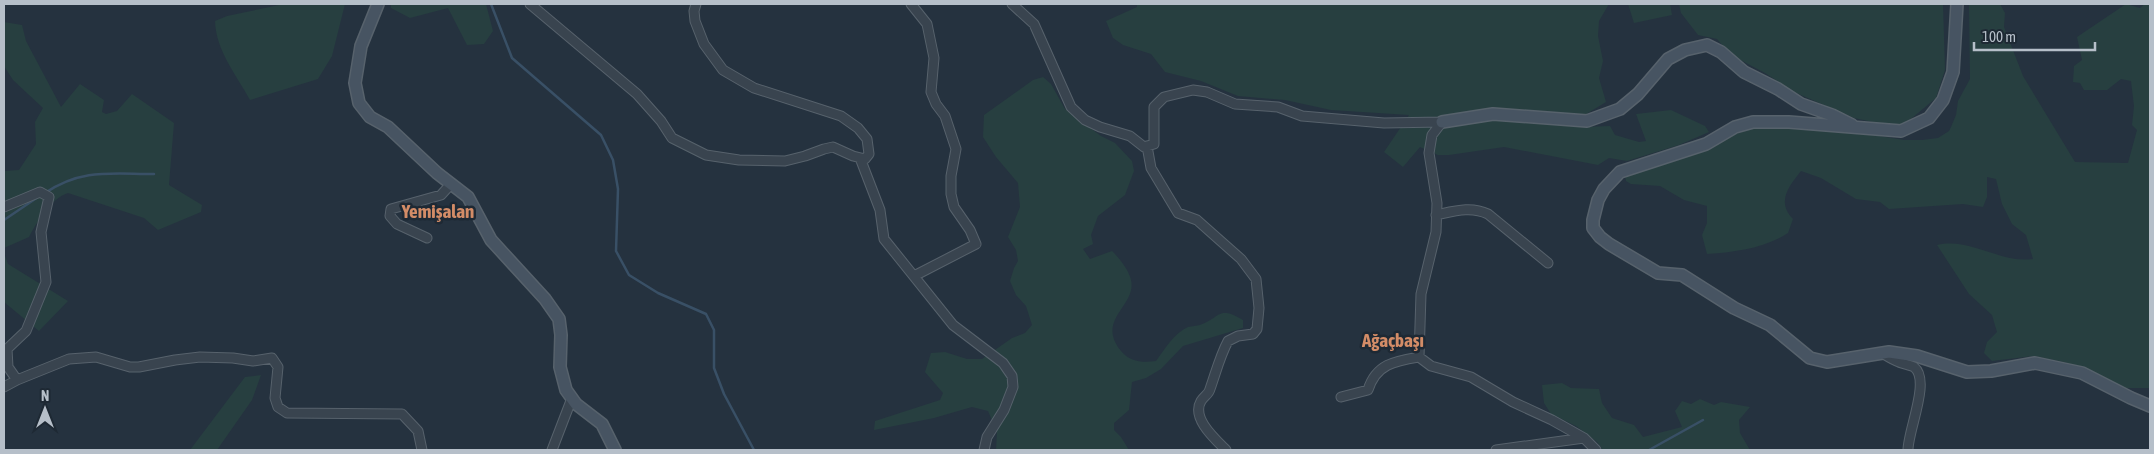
<svg xmlns="http://www.w3.org/2000/svg" width="2154" height="454" font-family="'Asap Condensed',sans-serif">
	<style>
		.green { fill: #273f40 }
		.lines { fill: none; stroke-linecap: round; stroke-linejoin: round }
		.stream { stroke: #395066; stroke-width: 2.5 }
		.street-casing { stroke: #57626c; stroke-width: 11 }
		.secondary-casing { stroke: #57626c; stroke-width: 14 }
		.street { stroke: #39444f; stroke-width: 9 }
		.secondary { stroke: #475462; stroke-width: 11 }
		.labels { text-anchor: middle; stroke-width: 5; stroke-linejoin: round; paint-order: stroke }
		.quarter-label { font-size: 19px; font-weight: bold; fill: #d38c67; stroke: #1e2934 }
	</style>
	<rect width="100%" height="100%" fill="#25323f"/>
	<path class="green" d="M284,4H345L332,56L318,79L250,100C236,74 216,51 215,21L227,16Z
		M391,4H486L493,31L484,44L467,45L448,8L410,18L391,8Z
		M1137,4H1609L1599,21L1598,36L1603,61L1599,78L1606,102L1583,116V127L1610,126L1615,135L1639,142L1646,141L1636,114L1671,110L1705,126L1709,132L1679,145L1627,161L1609,158L1598,165L1504,147L1449,155H1438L1420,147L1403,167L1384,152L1409,115L1331,110L1285,100L1238,96L1201,81L1165,72L1151,54L1123,45L1113,38L1106,21L1137,7Z
		M1628,4H1670L1672,15L1634,23Z
		M1679,4H1943L1945,70L1936,98L1900,128L1854,118L1794,92L1765,73L1731,55L1717,39L1698,35L1681,13Z
		M1969,4H2000L2005,13L2004,27L2023,76L2075,162L2128,163L2137,130L2132,125L2134,106L2131,81L2121,79L2107,90H2084L2080,83L2073,82L2074,66L2082,60L2077,37L2126,4L2140,8L2145,4H2150V388H2125L2068,363L2034,356L1992,361L1984,353L1987,342L1997,332L1992,315L1969,294L1937,245C1970,237 2001,264 2033,259L2026,235L2012,224L2002,204L1996,179L1987,177V197L1983,207L1963,204L1889,209L1880,202L1856,199L1821,178L1801,171C1789,186 1776,202 1793,219L1788,233C1765,248 1735,252 1707,254L1702,235L1707,223V206L1684,200L1660,186L1631,184L1626,181L1625,175L1701,152L1736,134L1760,126L1867,134L1904,140H1922L1938,138L1949,131L1951,127L1956,115L1958,101L1970,79Z
		M4,22L22,25L26,41L61,107L80,84L104,100L102,112L106,114L117,111L132,94L174,123L169,185L202,205L201,212L158,230L144,218L68,193C51,198 37,222 29,237L4,248V171L19,170L36,144L35,122L43,108L13,80L4,66Z
		M1043,77L1051,84L1065,109L1101,136L1115,143L1132,161L1134,171L1125,195L1098,216L1091,235L1093,244L1083,249L1090,259L1112,251C1119,258 1129,270 1131,280C1137,306 1095,319 1121,351C1130,362 1143,363 1156,361C1165,349 1174,333 1188,327C1192,326 1197,326 1200,325C1221,318 1217,305 1243,320V328L1183,346L1161,369L1146,378L1132,382L1129,410L1114,423V430L1121,437L1129,450H996L997,432L988,411L972,407L934,418L874,430L875,421L940,400L943,393L925,372L931,353L945,352L967,359H982L1012,338L1025,333L1032,325L1026,306L1016,295L1010,281L1014,268L1018,261L1016,250L1008,237L1020,207L1018,183L996,157L983,137L984,115L1033,80Z
		M4,253L8,264L68,301L39,331L4,302Z
		M261,375L252,400L217,450H190L245,377Z
		M1562,383L1571,388L1599,389L1602,403L1612,418L1634,425L1643,437L1682,427L1675,411L1682,401L1691,404L1700,399L1714,405L1721,402L1750,407L1739,420L1740,433L1750,450H1603L1597,442L1576,426L1551,414L1544,403L1542,385Z"/>
	<g class="lines">
		<path class="stream" d="M491,4L512,58L601,135L613,160L618,189L616,251L629,275L658,293L706,314L714,330V368L724,394L754,450
			M45,193C82,168 112,174 154,174
			M4,220L38,197
			M1649,450L1703,420"/>
		<defs>
			<path id="street" d="M530,4L637,94L661,121L672,138L706,155L739,160L785,161L805,156L824,149L833,147L853,156L865,159L869,154L867,139L858,128L841,116L754,88L723,70L704,44L695,21L694,11L696,4
				M911,4L927,24L934,58L931,92L936,104L945,116L956,149L951,176V194L954,207L970,230L976,244L914,276
				M1012,4L1034,24L1071,107L1085,120L1100,127L1130,136L1144,147L1154,144V107L1164,97L1193,90L1207,92L1235,104L1278,107L1302,116L1384,123L1442,122
				M1147,146L1151,168L1178,213L1197,220L1241,259L1256,279L1259,308L1257,329L1253,334L1238,336L1228,341C1220,356 1216,372 1210,389C1209,394 1204,396 1201,401C1191,418 1215,439 1226,450
				M860,158L880,210L884,239L953,325L1003,363L1012,376L1013,387L1004,410L987,437L984,450
				M4,207L40,192L49,197L41,232L46,282L26,331L7,349L8,367L17,380L69,359L96,357L130,367H139L175,360L200,357L233,358L253,361L272,358L278,367L275,398L278,407L287,413L402,414L418,431L422,450
				M1436,215C1455,211 1471,206 1488,214L1548,263
				M427,238L397,224L390,216L391,209L441,195L451,184
				M1882,353C1887,356 1893,360 1899,362C1903,364 1910,365 1914,367C1931,380 1908,430 1908,450
				M1419,357L1421,294L1436,232L1437,203L1429,153L1432,135L1442,122
				M4,387L17,380
				M1341,397L1368,390C1376,364 1395,361 1419,357L1431,366L1471,377L1513,402L1552,420L1584,438L1596,450
				M552,450L572,398
				M1496,450L1584,438"/>
			<path id="secondary" d="M378,4L361,46L355,83L359,103L370,117L388,127L437,173L468,197L491,240L545,299L559,319L561,335L560,367L566,390L576,404L602,424L615,450
				M1957,4L1953,72L1943,100L1929,118L1901,131L1789,122H1753L1735,127L1706,144L1620,172L1604,189L1598,200L1593,220V228L1600,237L1609,244L1658,273L1682,275L1734,308L1770,325L1810,358L1827,362L1889,352L1917,356L1967,372L1991,371L2035,363L2082,373L2131,398L2150,406
				M1442,122L1493,114L1587,121L1620,109L1638,94L1668,59L1685,50L1707,45L1721,52L1744,72L1778,89L1801,104L1832,115L1852,125"/>
		</defs>
		<use href="#street" class="street-casing"/>
		<use href="#secondary" class="secondary-casing"/>
		<use href="#street" class="street"/>
		<use href="#secondary" class="secondary"/>
	</g>
	<g class="labels">
		<g class="quarter-label">
			<text x="438" y="218">Yemişalan</text>
			<text x="1393" y="347">Ağaçbaşı</text>
		</g>
	</g>
	<rect width="2154" height="454" fill="none" stroke="#b6bfc9" stroke-width="10"/>
	<g transform="translate(45 409)" stroke="#1e2934" stroke-width="4" paint-order="stroke">
	<path d="M0-4L9 19L0 12L-9 19Z" fill="#b6bfc9"/>
	<text y="-8" font-size="14" font-weight="bold" text-anchor="middle" fill="#b6bfc9">N</text>
	</g>
	<path d="M1974 42v8h121v-8" fill="none" stroke="#b6bfc9" stroke-width="2.5"/>
	<text x="1982" y="42" font-size="15" fill="#b6bfc9" stroke="#1e2934" stroke-width="4" paint-order="stroke">100 m</text>
</svg>
